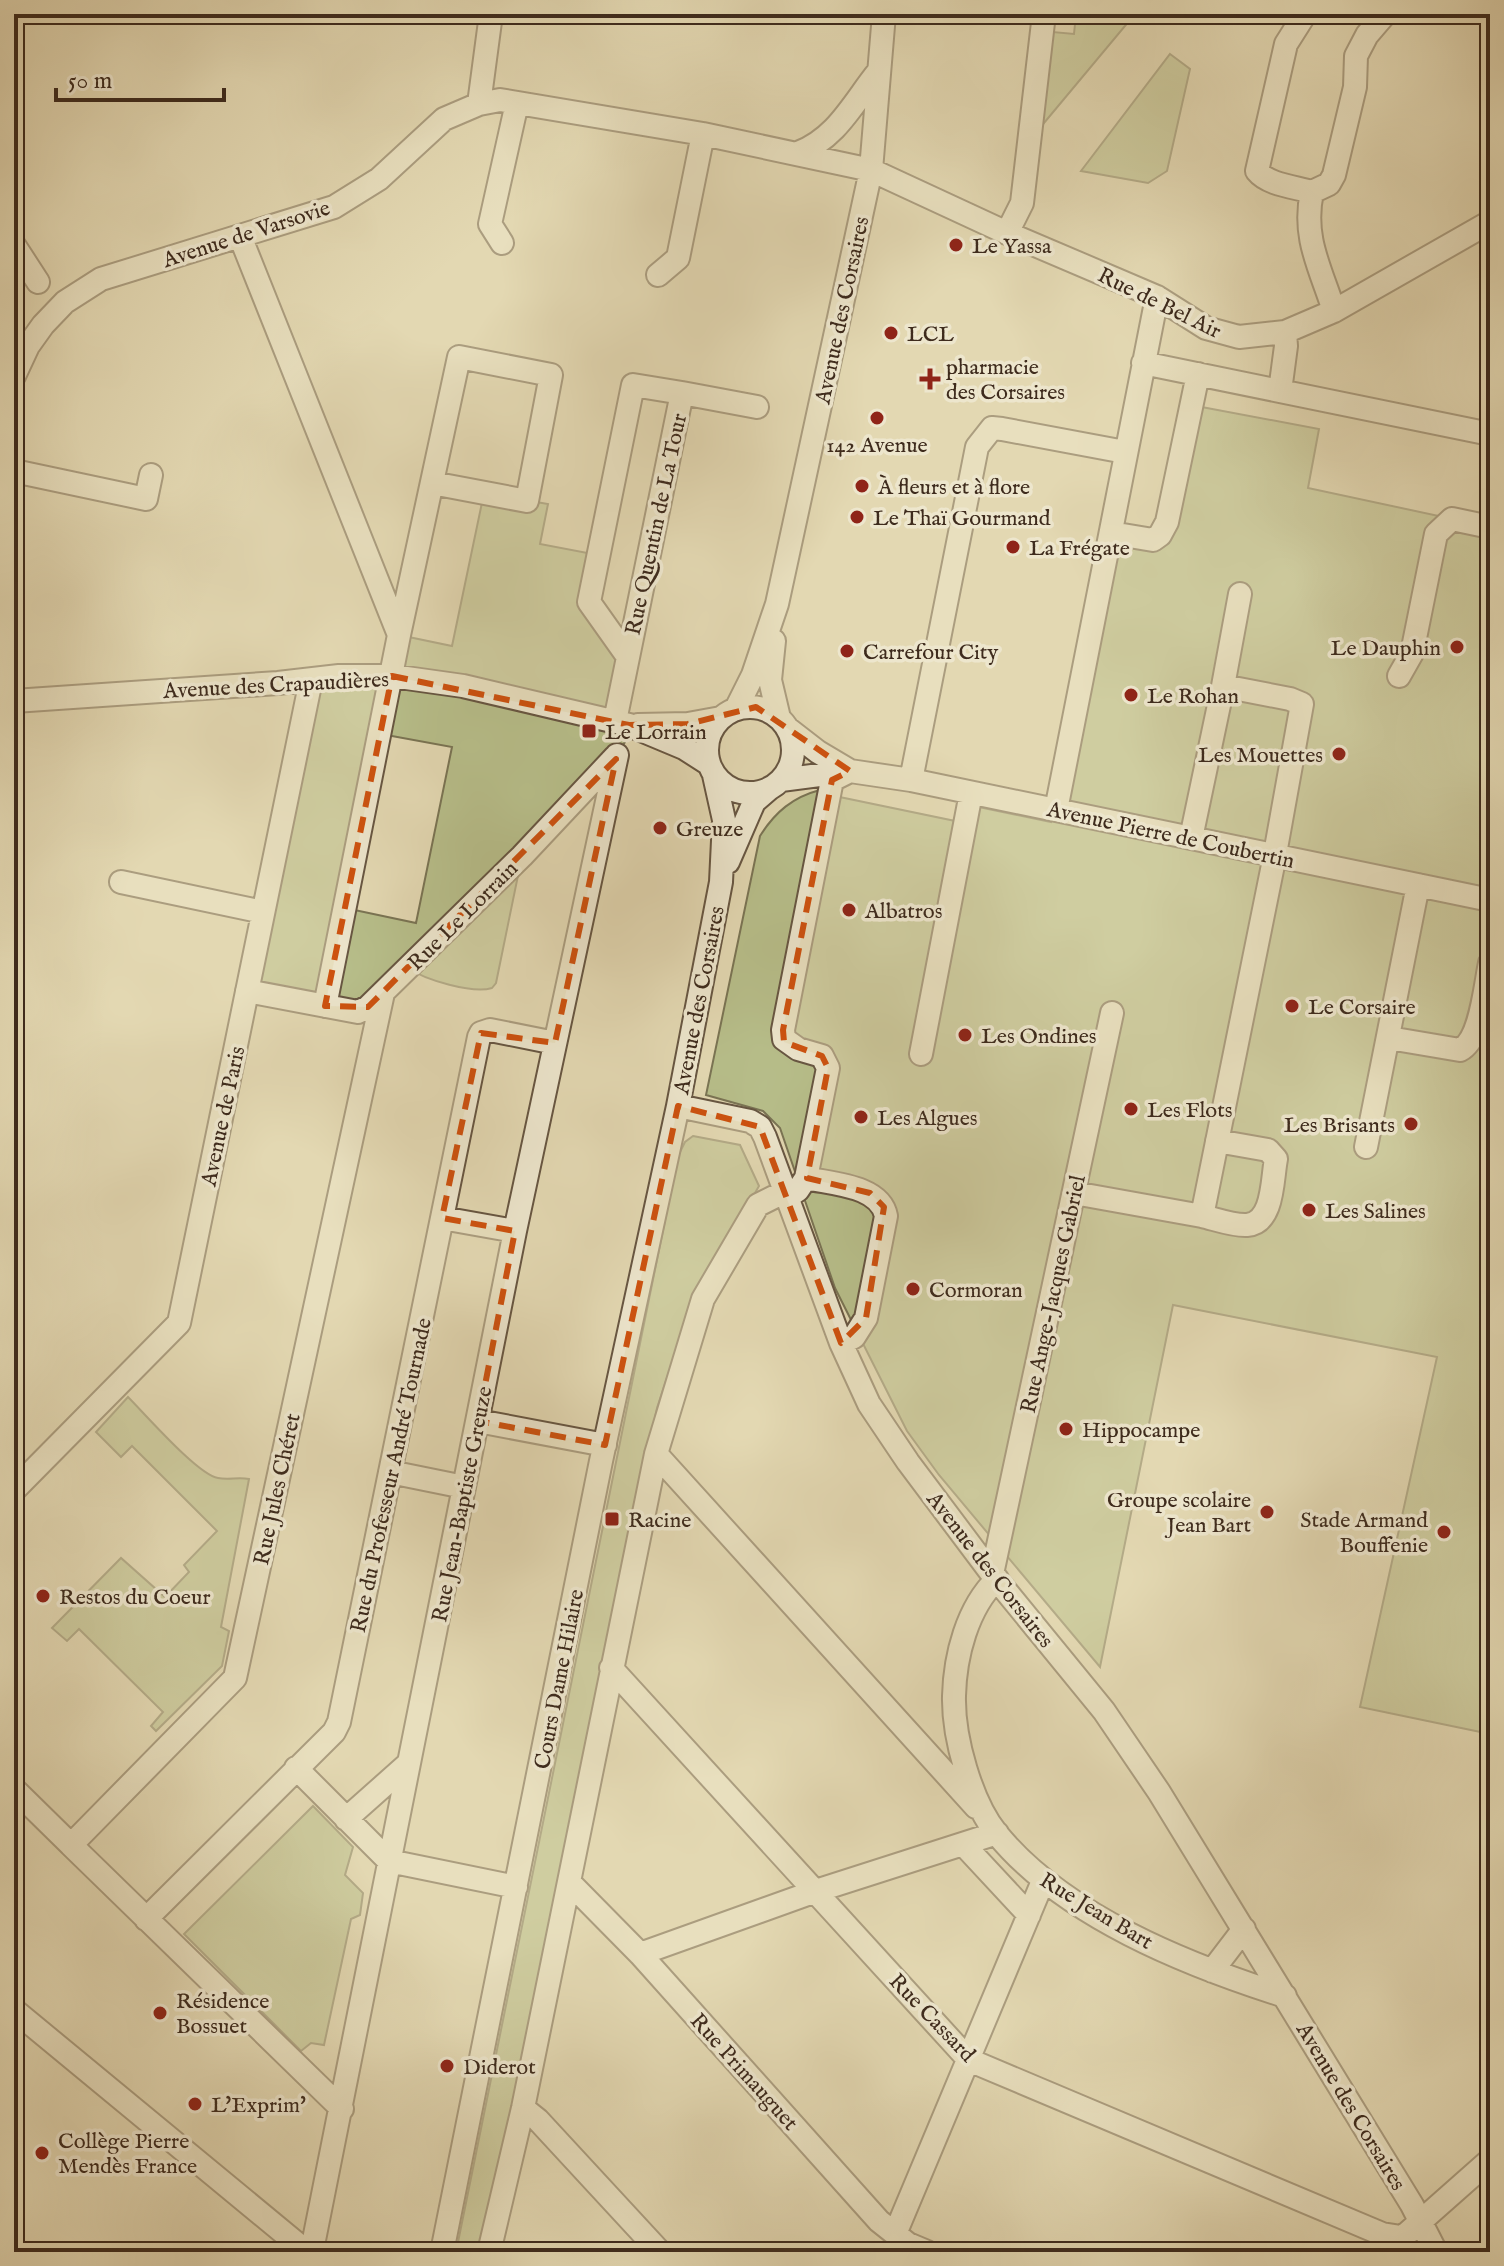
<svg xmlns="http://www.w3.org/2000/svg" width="1504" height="2266" font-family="'IM FELL English',serif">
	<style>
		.green { fill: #b7be8a; stroke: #7a7454; stroke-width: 2; fill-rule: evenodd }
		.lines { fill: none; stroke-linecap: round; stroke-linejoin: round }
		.minor-casing { stroke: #675642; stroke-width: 26 }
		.minor { stroke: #ede6cd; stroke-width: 22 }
		.marked { fill: none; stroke: #ce520f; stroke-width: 6; stroke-dasharray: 16 10; stroke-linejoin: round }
		.poi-dot { fill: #8f2418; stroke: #ede6cd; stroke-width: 3 }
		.labels { text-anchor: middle; stroke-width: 7; stroke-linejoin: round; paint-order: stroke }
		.street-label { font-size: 22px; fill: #3e2b1d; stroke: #ede6cd }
		.poi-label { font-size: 22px; fill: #3e2b1d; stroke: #ede6cd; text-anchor: start }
	</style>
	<rect width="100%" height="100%" fill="#e3d8b2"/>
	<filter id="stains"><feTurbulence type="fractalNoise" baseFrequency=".0025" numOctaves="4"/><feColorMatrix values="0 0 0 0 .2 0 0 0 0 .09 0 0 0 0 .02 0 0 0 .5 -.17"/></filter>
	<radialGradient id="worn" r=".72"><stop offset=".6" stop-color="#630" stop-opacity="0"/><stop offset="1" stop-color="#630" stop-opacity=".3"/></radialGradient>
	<path class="green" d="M1076,14H1135L1029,141L1042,31L1074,34Z
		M1170,54L1190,69L1167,171L1148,183L1081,171Z
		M1191,405L1319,429L1308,488L1490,527V1734L1360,1707L1437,1357L1173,1305L1100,1667L939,1475L907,1431L835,1288L780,1128L763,1111L706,1095L760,836C775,812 793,797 820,790L830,795L965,823L969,805L1051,822L1111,533L1153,540Z
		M484,493L548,504L540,544L598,555L589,602L628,657L615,721L629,725L625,742L617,755L522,856L496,983L492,988C473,994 425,980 408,968L368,1007L247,991L311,680L392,676L399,635L452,646ZM381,734L452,747L416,923L345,908Z
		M693,1136L740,1145L759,1186L691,1305L657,1408L486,2245L484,2252H456L678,1156L685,1142Z
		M128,1397C145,1414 198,1475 218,1478C228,1480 239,1477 249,1479L221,1627L229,1631L222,1666L156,1731L151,1726L163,1712L79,1629L67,1641L52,1628L121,1558L165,1597L189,1572L184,1565L217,1531L132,1446L121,1457L96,1432Z
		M313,1806L353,1847L345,1875L363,1893L360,1915L351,1919L324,2045L311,2043L301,2051L184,1934Z"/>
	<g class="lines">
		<defs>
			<path id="minor" d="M1305,14L1286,44L1257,171C1268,185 1296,187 1312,192L1329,184L1334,175L1355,87L1356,56L1367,35L1385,14
				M479,104L491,14
				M798,153C837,138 853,103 878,72
				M1312,192C1302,238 1321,269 1334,311
				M1007,233L1022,203L1044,14
				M240,236L399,635L325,1006
				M502,243L490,224L517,103
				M14,245L38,282
				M658,275L678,258L703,134
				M1143,363L1490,434
				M14,376L28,346L43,325L65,302L101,279L334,207L379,179L444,119L479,104L500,100L703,134L871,170L1007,233L1157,297L1206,328L1239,337L1285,332L1334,311L1490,222
				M1280,391L1286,346L1285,332
				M682,393L757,407
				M14,471L146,499L151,475
				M1111,533L1153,540L1160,535L1167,522L1198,374
				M399,635L459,357L551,375L527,501L432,483
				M774,641L770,680L779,718
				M1399,676L1412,653L1436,534L1452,519L1490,527
				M1223,686L1240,594
				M14,701L278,683L339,676H392L463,686L629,725L684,748L709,764
				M707 750a43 43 0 1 1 86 0a43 43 0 1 1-86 0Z
				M736,709L753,675L777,604L871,170L884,14
				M615,721L682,393L633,385L589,602L628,657
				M638,725L688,724L721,718
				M787,728L818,752L850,771
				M781,780L850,771L911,780L1490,900
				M911,780L977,447L992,428L1002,429L1125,452
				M1056,810L1157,297
				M728,862L754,802L769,789
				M121,882L263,912
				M247,991L358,1012L368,1007L522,856L615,757
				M1389,1038L1460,1050C1481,1040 1485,986 1490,963
				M921,1054L971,793
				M678,1106L750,1121L760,1127L765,1137L841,1343L869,1404L908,1462L992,1574L1104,1711L1159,1792L1412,2205L1436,2252
				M1366,1147L1418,885
				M806,1178C831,1184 880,1185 886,1216L866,1318L854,1337L841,1343
				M1074,1193L1202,1216L1273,865L1302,704L1290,699L1223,686L1191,838
				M786,1198L798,1190L806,1178L828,1068L822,1056L798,1049L784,1039L783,1030L832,780L850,771
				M1202,1216C1215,1219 1234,1226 1247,1225C1274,1223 1272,1178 1276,1159L1268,1150L1217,1141
				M442,1218L515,1231
				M478,1421L605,1445
				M656,1454L976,1807
				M390,1472L464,1487
				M14,1490L179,1323L311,680
				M992,1574L1112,1013
				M997,1579C967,1608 955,1656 954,1696C953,1737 971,1802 997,1834C1064,1916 1187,1965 1285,1996
				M611,1668L969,2060L1382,2234L1401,2237
				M296,1768L389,1861L516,1887
				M14,1789L71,1845L235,1678L383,993
				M346,1819L409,1763
				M963,1844L1029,1915
				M71,1845L342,2109
				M569,1882L640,1954L879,2221L908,2244L927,2252
				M146,1919L334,1732L339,1722L479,1037L481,1033L490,1030L555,1043
				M640,1954L816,1891L997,1833
				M1212,1971L1244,1929
				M14,2010L307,2252
				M523,2108L538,2120L660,2252
				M895,2234L1043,1881
				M304,2250L314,2240L515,1231L617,755
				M442,2252L601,1461L678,1106L721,882L724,820L714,775
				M489,2252L523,2108L656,1454L703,1299L758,1205L784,1192
				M1386,2252L1490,2160"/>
		</defs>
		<use href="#minor" class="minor-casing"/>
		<use href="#minor" class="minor"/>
	</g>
	<path d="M0 0H1504V2266H0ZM392,676L629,725L688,724L756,707L850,771L832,780L783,1030L784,1042L822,1056L828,1068L807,1178L870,1193L884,1207L866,1318L841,1343L760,1127L678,1106L605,1445L478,1421L515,1231L442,1218L481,1033L555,1043L616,759L368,1007L325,1006Z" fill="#e3d8b2" fill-opacity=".55" fill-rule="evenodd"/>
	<path class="marked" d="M392,676L629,725L688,724L756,707L850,771L832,780L783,1030L784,1042L822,1056L828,1068L807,1178L870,1193L884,1207L866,1318L841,1343L760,1127L678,1106L605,1445L478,1421L515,1231L442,1218L481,1033L555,1043L616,759L368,1007L325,1006Z"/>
	<g class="poi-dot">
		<circle cx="956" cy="245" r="8"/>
		<circle cx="891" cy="333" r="8"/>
		<path d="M926 367h8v8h8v8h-8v8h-8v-8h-8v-8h8z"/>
		<circle cx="877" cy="418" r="8"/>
		<circle cx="862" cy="486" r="8"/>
		<circle cx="857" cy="517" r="8"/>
		<circle cx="1013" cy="547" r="8"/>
		<circle cx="1457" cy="647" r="8"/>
		<circle cx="847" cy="651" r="8"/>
		<circle cx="1131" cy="695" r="8"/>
		<rect x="581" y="723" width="16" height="16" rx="4"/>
		<circle cx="1339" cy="754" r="8"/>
		<circle cx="660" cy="828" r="8"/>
		<circle cx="849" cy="910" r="8"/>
		<circle cx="1292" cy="1006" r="8"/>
		<circle cx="965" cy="1035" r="8"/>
		<circle cx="1131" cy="1109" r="8"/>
		<circle cx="861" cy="1117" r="8"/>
		<circle cx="1411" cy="1124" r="8"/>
		<circle cx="1309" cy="1210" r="8"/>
		<circle cx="913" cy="1289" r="8"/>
		<circle cx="1066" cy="1429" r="8"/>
		<circle cx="1267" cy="1512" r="8"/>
		<rect x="604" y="1511" width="16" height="16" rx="4"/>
		<circle cx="1444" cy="1532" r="8"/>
		<circle cx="43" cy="1596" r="8"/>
		<circle cx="160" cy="2013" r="8"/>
		<circle cx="447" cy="2066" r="8"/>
		<circle cx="195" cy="2104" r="8"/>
		<circle cx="42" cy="2153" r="8"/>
	</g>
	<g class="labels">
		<g class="street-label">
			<text transform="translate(246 233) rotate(-18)" y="8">Avenue de Varsovie</text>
			<text transform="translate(1160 302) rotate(26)" y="8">Rue de Bel Air</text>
			<text transform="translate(841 310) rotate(-78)" y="8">Avenue des Corsaires</text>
			<text transform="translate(655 524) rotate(-78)" y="8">Rue Quentin de La Tour</text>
			<text transform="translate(276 684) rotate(-3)" y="8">Avenue des Crapaudières</text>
			<text transform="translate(1171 834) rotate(12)" y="8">Avenue Pierre de Coubertin</text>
			<text transform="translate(462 915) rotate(-45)" y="8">Rue Le Lorrain</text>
			<text transform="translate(698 1000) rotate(-79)" y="8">Avenue des Corsaires</text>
			<text transform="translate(222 1116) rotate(-78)" y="8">Avenue de Paris</text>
			<text transform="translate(1052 1294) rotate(-78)" y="8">Rue Ange-Jacques Gabriel</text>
			<text transform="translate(390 1475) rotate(-78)" y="8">Rue du Professeur André Tournade</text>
			<text transform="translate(276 1489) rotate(-78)" y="8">Rue Jules Chéret</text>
			<text transform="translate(461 1504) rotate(-79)" y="8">Rue Jean-Baptiste Greuze</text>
			<text transform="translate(991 1569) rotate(52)" y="8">Avenue des Corsaires</text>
			<text transform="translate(558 1679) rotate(-79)" y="8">Cours Dame Hilaire</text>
			<text transform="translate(1097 1910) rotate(31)" y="8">Rue Jean Bart</text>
			<text transform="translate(933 2017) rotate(46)" y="8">Rue Cassard</text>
			<text transform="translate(745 2071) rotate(48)" y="8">Rue Primauguet</text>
			<text transform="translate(1352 2106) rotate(59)" y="8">Avenue des Corsaires</text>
		</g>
		<g class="poi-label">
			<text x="972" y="253">Le Yassa</text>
			<text x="907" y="341">LCL</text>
			<text x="946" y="374">pharmacie<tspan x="946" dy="25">des Corsaires</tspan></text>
			<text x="877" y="452" text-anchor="middle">142 Avenue</text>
			<text x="878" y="494">À fleurs et à flore</text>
			<text x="873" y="525">Le Thaï Gourmand</text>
			<text x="1029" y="555">La Frégate</text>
			<text x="1441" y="655" text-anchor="end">Le Dauphin</text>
			<text x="863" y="659">Carrefour City</text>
			<text x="1147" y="703">Le Rohan</text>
			<text x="605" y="739">Le Lorrain</text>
			<text x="1323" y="762" text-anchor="end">Les Mouettes</text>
			<text x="676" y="836">Greuze</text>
			<text x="865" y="918">Albatros</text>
			<text x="1308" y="1014">Le Corsaire</text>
			<text x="981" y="1043">Les Ondines</text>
			<text x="1147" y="1117">Les Flots</text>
			<text x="877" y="1125">Les Algues</text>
			<text x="1395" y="1132" text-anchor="end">Les Brisants</text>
			<text x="1325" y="1218">Les Salines</text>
			<text x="929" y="1297">Cormoran</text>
			<text x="1082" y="1437">Hippocampe</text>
			<text x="1251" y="1507" text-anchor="end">Groupe scolaire<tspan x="1251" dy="25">Jean Bart</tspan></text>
			<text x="628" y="1527">Racine</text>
			<text x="1428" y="1527" text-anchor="end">Stade Armand<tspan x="1428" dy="25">Bouffenie</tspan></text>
			<text x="59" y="1604">Restos du Coeur</text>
			<text x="176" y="2008">Résidence<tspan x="176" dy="25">Bossuet</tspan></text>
			<text x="463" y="2074">Diderot</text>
			<text x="211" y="2112">L'Exprim'</text>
			<text x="58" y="2148">Collège Pierre<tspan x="58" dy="25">Mendès France</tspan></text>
		</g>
	</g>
	<rect width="1504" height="2266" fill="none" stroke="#e3d8b2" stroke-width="48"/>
	<rect x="16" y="16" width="1472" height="2234" fill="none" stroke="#3e2b1d" stroke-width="4"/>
	<rect x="24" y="24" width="1456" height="2218" fill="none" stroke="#3e2b1d" stroke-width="2"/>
	<path d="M56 88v12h168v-12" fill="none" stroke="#3e2b1d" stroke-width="4"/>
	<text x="68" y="88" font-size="24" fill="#3e2b1d" stroke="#ede6cd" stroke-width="6" paint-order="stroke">50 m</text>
	<rect width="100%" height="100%" filter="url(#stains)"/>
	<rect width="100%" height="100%" fill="url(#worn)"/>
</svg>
